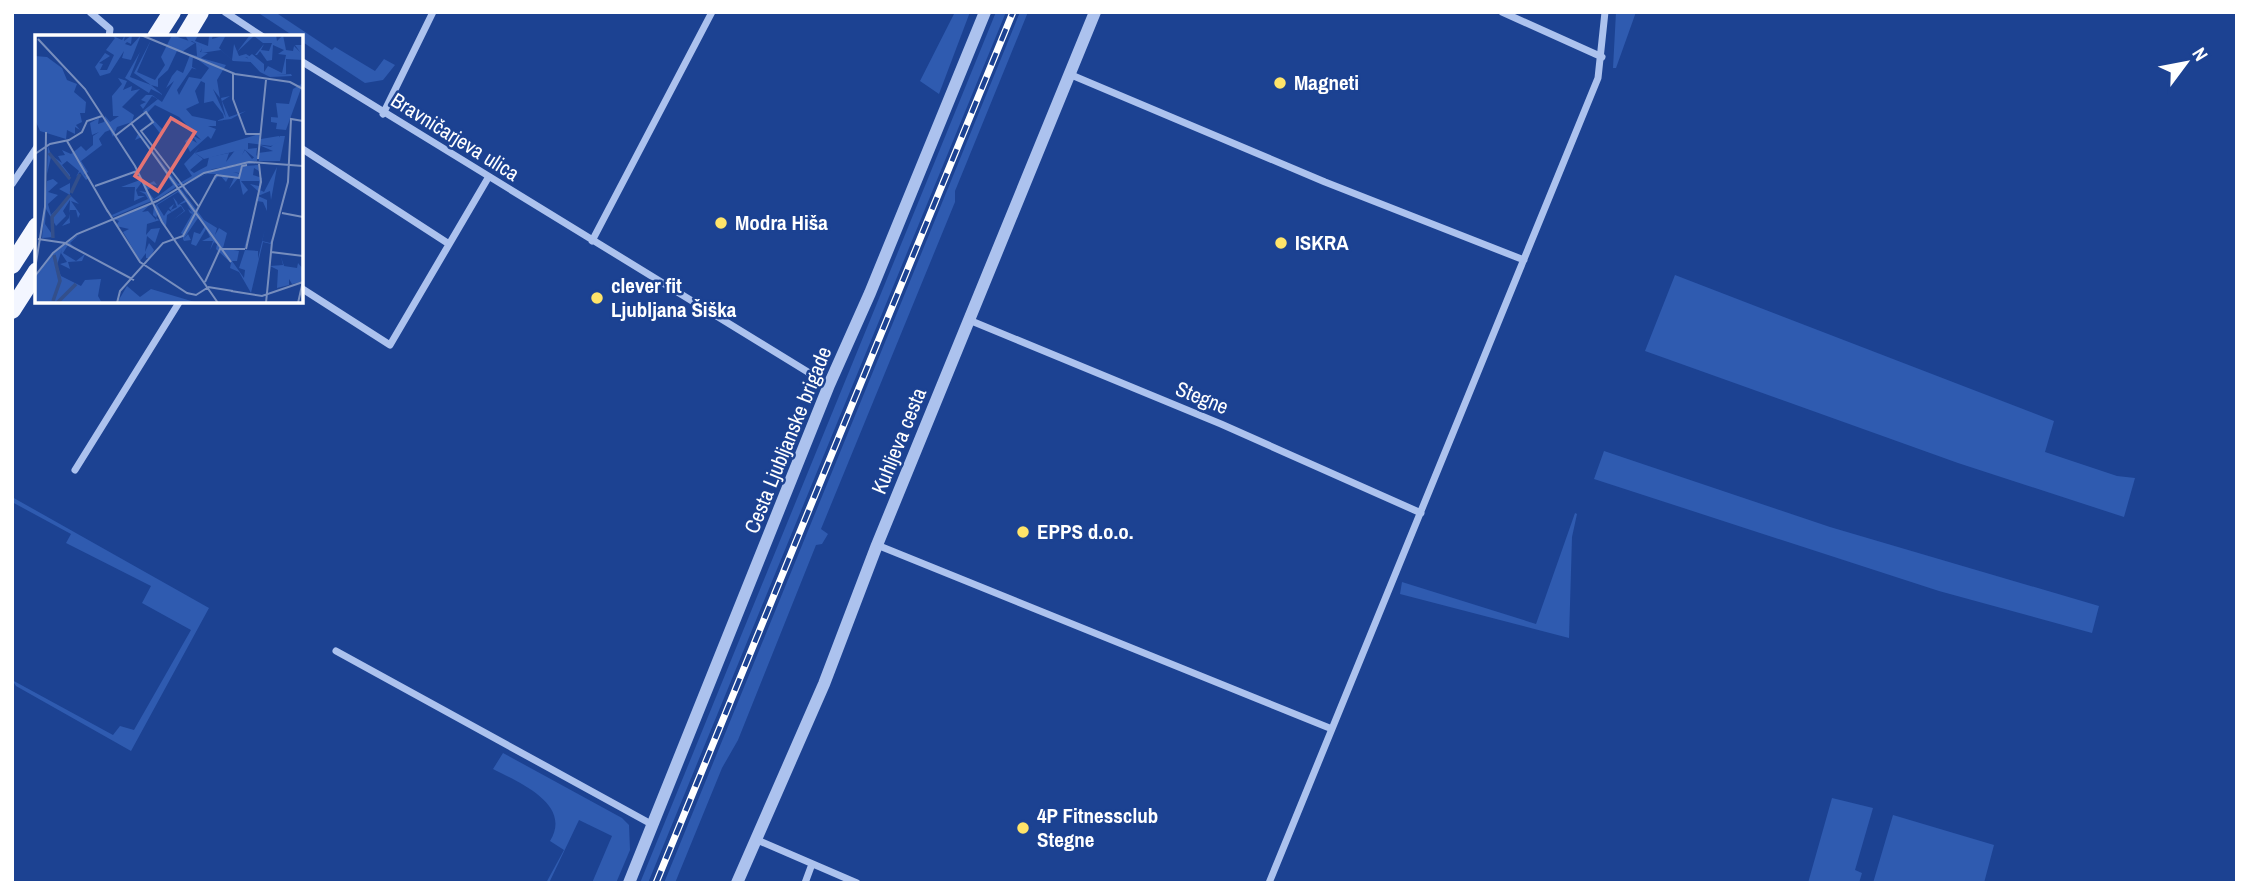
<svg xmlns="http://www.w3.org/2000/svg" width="2249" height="895" font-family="'Archivo Narrow',sans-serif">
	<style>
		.green { fill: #2f5bb0 }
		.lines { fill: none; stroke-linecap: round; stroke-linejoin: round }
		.minor { stroke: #acc2ee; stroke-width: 7 }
		.tertiary { stroke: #acc2ee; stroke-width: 12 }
		.primary { stroke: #f3f6ff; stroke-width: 18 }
		.rail-casing { stroke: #fff; stroke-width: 7 }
		.rail { stroke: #1c4292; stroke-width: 4.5; stroke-dasharray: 13; stroke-linecap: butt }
		.poi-dot { fill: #ffe469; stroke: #1c4292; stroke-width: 2.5 }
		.labels { text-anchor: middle; stroke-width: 5; stroke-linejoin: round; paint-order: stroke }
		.poi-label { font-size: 21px; font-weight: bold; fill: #fff; stroke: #1c4292; text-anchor: start }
		.street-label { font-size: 21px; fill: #fff; stroke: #1c4292 }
		.inset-river { fill: none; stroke: #334f8b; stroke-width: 3.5 }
		.inset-road { fill: none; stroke: #778ebe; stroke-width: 2 }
		.view { fill: #e47373; fill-opacity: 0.15; stroke: #e47373; stroke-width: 3.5 }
		.inset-edge { fill: none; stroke: #fff; stroke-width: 3.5 }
	</style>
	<rect width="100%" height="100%" fill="#1c4292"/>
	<path class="green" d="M257,12H275L332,50L335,47L375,71L384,59L395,65L383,80L365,83L301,41V37H295Z
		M955,12H970L939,94L920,81Z
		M996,12H1006L648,883H640Z
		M1020,12H1028L955,191V202L821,529L828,534L822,544L816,545L738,740L722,768L675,883H664Z
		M1616,12H1636L1616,68H1613Z
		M1675,275L2054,421L2045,452L2117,476L2135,478L2124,517L1958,463L1645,351Z
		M1604,451L1830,527L2099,606L2092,633L1939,591L1594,479Z
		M12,497L209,608L131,751L16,686L12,680L113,735L120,726L134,730L191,630L142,603L151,586L66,543L71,534L12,502Z
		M1575,513L1577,514L1572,537L1569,638L1400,594L1402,582L1536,624Z
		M503,753L622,818L629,825L630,850L616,883H592L612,836L579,820L549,883H546L564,850L550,841C573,804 518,782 493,769Z
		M1832,798L1873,808L1855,870L1862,873L1859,883H1808Z
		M1893,815L1994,845L1984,883H1873Z"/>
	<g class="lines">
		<path class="minor" d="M90,12L110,29L109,37
			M225,12L263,37
			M1502,12L1602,57
			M301,61L829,385
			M1069,74L1325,182L1524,260
			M383,114L433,12
			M301,148L449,244
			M12,184L37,147
			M592,241L712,12
			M301,288L390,345L488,178
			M969,320L1221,424L1421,513
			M75,470L180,301
			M877,545L1332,729
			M336,651L653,825
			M755,839L857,883
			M805,883L812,864
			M1269,883L1598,78L1605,12"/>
		<path class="tertiary" d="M629,883L829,385L870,293L985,12
			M737,883L824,684L877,545L1095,12"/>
		<path class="primary" d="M156,37L172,12
			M185,37L200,12
			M12,265L37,226
			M12,310L37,271"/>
		<defs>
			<path id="rail" d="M656,883L1013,12"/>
		</defs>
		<use href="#rail" class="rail-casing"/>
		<use href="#rail" class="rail"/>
	</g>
	<g class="poi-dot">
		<circle cx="1280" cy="83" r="7"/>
		<circle cx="721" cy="223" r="7"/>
		<circle cx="1281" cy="243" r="7"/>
		<circle cx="597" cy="298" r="7"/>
		<circle cx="1023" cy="532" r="7"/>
		<circle cx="1023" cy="828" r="7"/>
	</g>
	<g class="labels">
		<g class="poi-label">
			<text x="1294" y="90">Magneti</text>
			<text x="735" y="230">Modra Hiša</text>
			<text x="1295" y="250">ISKRA</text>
			<text x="611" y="293">clever fit<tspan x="611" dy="24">Ljubljana Šiška</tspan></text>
			<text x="1037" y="539">EPPS d.o.o.</text>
			<text x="1037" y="823">4P Fitnessclub<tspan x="1037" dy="24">Stegne</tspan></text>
		</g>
		<g class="street-label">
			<text transform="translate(455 137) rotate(32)" y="7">Bravničarjeva ulica</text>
			<text transform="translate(1202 398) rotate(22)" y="7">Stegne</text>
			<text transform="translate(788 440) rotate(-68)" y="7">Cesta Ljubljanske brigade</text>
			<text transform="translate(899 441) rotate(-68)" y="7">Kuhljeva cesta</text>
		</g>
	</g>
	<g transform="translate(35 35)">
		<rect width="268" height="268" fill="#1c4292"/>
		<path d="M76,0L87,5L90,0L89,6L97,0L96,9L92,7L90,9L96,11L106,0L96,25L87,23L89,16L75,38L65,41L60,32L70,18L75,21L64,28L68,29L65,35H72L79,20L71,15L80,3ZM137,0L160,8L147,17L162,21L161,8L168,12L165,17L173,18L166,23L191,30L182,45L185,63L178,54L191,83L186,63L195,61L187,66L194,82L211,76L196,84L181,86L189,83L188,79L178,66L169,68L170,48L166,46L160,56L164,68L151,74L157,81L181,86V91H173L181,94L176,104L173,101L155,117L150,106L154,103L162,108L157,100L166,105L144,82L120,70L112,78L128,95L127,101L108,76L123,64L117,61L108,74L105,70L111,67L106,65L111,60H117L127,67L139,46L131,53L137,41L142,35L148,38L155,20L142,16L133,35L123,44V52L116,50L128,60L116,54L114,58L90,43L105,17L95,42L116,50L99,38L116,5L102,37L120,45L130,30L126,22ZM158,21L174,33L166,44L154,42L144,60L142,55L157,33L163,35L157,32ZM215,0H241L242,6L248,0L251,15L258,16L259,11L265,17L260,10H268V25L251,24V39L241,40L256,39L257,41L235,42L225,37L212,23L217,19L229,29V37L233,31L247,38L251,20L243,19L249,15L238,10L237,25L232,26L225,16L222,20H220L229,9L226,15L234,16L237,8H228L219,1L202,17ZM83,43L92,46L88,55L97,51L96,56L105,54L87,72L99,80L97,87L82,92L78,102L75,95L70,97L64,104L67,110L46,126L53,137L49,140L55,142L51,145L45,137L41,142L44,136L32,126L27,130L35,140V145L16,122L12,139L13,111L16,120L27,128L23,121L30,120L27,115L36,119L46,111L51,116L58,110V101L64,97L57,100L55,88L64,83L63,89L69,87L70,81L75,87L84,81H78L77,61L87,49ZM268,48L251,95L241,94L242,88L236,87V82L248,83H243L241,68L254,69L258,54ZM104,97L143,149L157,141L149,129L165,112L160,118L168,124L155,135L159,138L172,131L174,122L194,118L191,127L201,114H210L207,120L210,115L217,124L222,120V126L178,134L143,151L138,146L141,152L126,162L78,182L73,175L77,180L113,164L110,159L104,156L111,157L107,147L101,155L103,161H110L99,166L100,152H86L105,145L104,138L111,150L119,146L122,150L114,149L117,152L112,155L119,164L138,150L107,102L100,105ZM245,101H250L245,126H224L223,118L238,116L224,110L236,112ZM223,128L207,130L204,138L198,137L205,139L208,131L223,130L224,136L219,133L218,140L227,143L225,155L229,157L242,132L236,165L235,156L223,161L232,165V176L228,167L222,166L214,204L209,214L224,157L215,149L224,151V146H206L213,155L208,160L204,142L194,154L199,143L194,141L191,147L184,139L180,146L181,139H172L149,150L153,161L146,151L180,135L202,129ZM18,144L23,148L13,157L23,160L13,169L16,180L35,160L24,154L35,148V160L44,169L36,166L45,179L43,183L41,175H34L35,188L27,191L34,183L35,165L28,176L31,181L21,191L11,174L10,189L19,202L7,203L12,146ZM146,154L169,185L182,193L180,200L184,193L192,198L188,213L204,216L202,226H197L209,243L210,235L204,233L210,215L223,216V224L230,194L227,206L235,208L237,203L236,209L228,207L216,258L204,237L195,233L196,228L181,214L182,209L179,207L175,215L178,206H167L175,202L171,194L161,211L156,209L159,197L165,199L170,191L163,183L148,205L153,199L156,205L149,206L148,204V200L146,198L157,179L155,178L153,174L157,177L151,167L144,170H146L150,176L138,185L149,176L146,171L132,180L131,191L118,180L119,171ZM143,157L150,165L143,170L142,167L138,162L142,172L136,175L139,169L134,173L137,177L133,175L129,181L122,170ZM117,168L107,177L113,176L121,185L122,179L125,185L112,189L111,200L116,194L125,193L120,208L112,201L110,217L114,208L119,215L115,223H111V218L105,226L88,197L94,194L81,191L84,186L79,184ZM46,198L35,208L41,214L33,210L28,218L41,226L50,219L47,226L33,227L35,234L25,229L32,227L26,218L27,214L22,230L26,241L46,251L50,245L66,244L63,261L67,268H0V243L6,232L21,216ZM246,222L249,231L262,233L263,228L268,234L266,247L257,249L254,244V250L242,253L243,235L235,231L248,230Z" fill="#2f5bb0" fill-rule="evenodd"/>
		<path d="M150,0H163L160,6L173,11L174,1L169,0H178L177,4L191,0L184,13L197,25L199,9L204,21L211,19L219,24L210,22L219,27L231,39L216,27L198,26L186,15L166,18L167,12L157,6L145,16L154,7ZM0,21L12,22L27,33L32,45L42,49L39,57L51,67L50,78H45L47,87L41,90L45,95L40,92V99L32,95L31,104L5,96L1,87L0,93ZM224,99L226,104L244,101V107L236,111L213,108V114L222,113L221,124L209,114L169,124L160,118ZM19,222L16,230L25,242L17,262L13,268H0L2,242ZM92,251L105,262L116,254L163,268H82Z" fill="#2f5bb0"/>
		<path class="inset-river" d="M14,118L35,144M36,158L45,139M18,203L17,182L35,160M18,266L25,246L19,220M22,268L41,249"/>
		<path class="inset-road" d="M106,0L200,39L255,47L268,54M3,4L50,54L100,131L127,187L183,268M198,38V64L211,99H225M96,88L196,227M80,101L111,77L118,87L106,96L164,172M32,106L73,177M0,119L15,109L34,105L47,97L52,86L67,81M223,124L231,45M181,140L204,143L207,131L212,130M60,151L102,136M72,175L105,227L152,258L161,260L172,253M247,178L268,182M3,204L30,208L99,245M211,214L226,147L224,129M236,217L268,221M0,234L10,172L11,97M0,241L18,218L42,199L122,166L169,138L214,127L268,131M170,247L185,214H210M173,252L198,256M196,256L227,261L268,247M82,268L85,256L128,208L148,201L181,140M231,268L237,207L253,147L256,84L268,86M263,268L268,246"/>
		<path class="view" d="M136,83L160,97L123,156L100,141Z"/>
		<rect width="268" height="268" class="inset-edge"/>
	</g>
	<rect width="2249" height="895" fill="none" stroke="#ffffff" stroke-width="28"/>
	<g transform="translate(2186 63) rotate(58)" stroke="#1c4292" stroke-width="5" paint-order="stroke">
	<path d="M0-5L12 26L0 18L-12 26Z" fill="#ffffff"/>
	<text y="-10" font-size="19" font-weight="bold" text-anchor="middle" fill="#ffffff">N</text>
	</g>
</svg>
